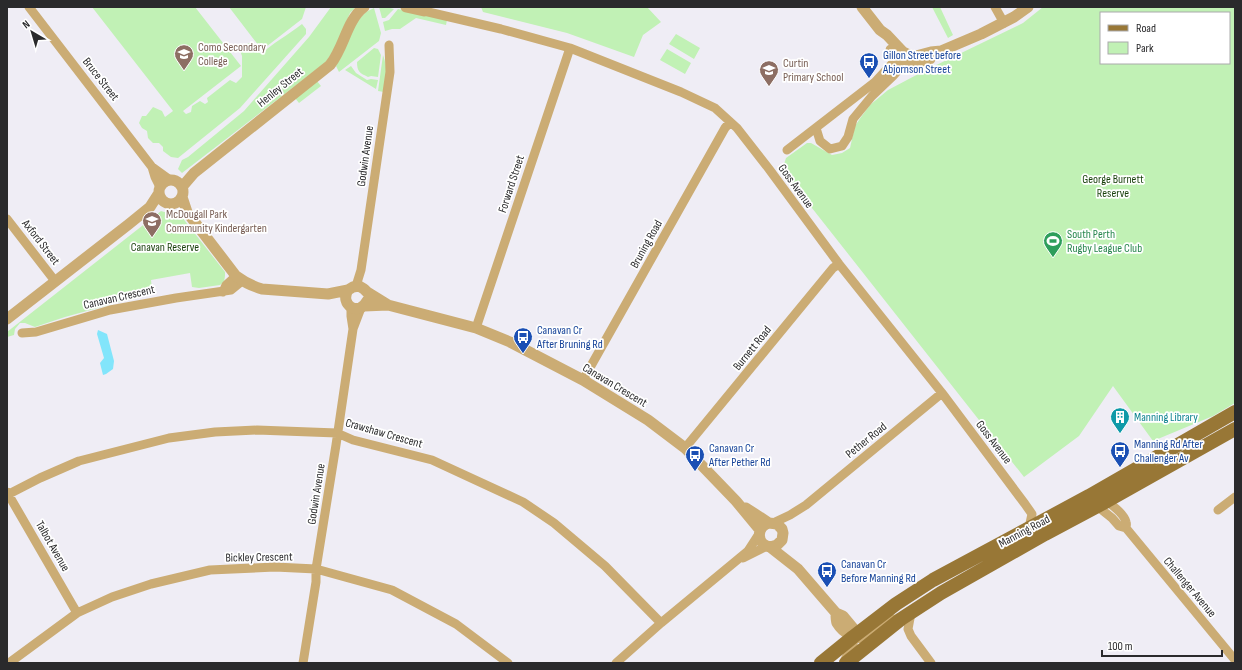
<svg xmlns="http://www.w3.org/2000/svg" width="1242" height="670" font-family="'Sofia Sans Condensed',sans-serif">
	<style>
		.green { fill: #c1f1b5; fill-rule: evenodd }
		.water { fill: #82e5fb }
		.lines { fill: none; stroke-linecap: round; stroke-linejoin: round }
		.minor { stroke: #cbac74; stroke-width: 9 }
		.tertiary { stroke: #cbac74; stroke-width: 11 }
		.primary { stroke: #987736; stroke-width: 14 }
		.labels { text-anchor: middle; stroke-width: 3.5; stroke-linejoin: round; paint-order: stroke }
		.education-label { font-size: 12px; fill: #785e54; stroke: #fff; text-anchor: start }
		.transit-label { font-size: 12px; fill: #164399; stroke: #fff; text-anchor: start }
		.street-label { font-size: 12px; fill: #2a2a2c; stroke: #fff }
		.park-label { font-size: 12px; fill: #173f0a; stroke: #fff }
		.leisure-label { font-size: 12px; fill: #27864d; stroke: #fff; text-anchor: start }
		.culture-label { font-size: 12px; fill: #0d838f; stroke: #fff; text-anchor: start }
	</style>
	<rect width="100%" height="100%" fill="#efedf5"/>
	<path class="green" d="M92,7H195L241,66L183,111L186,114L191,112L192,106L200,101L205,104L208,102L207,98L230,80L236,83L242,77V56L239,48L249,43L261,54C273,43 288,35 302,24L306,29V34L240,108L178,158L171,157L163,151V147L159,143H153L148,138L147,131L142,128L139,123L142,116H146L153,107L162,111L165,117L173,111Z
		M229,7H306L302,19L262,50Z
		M331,7H356L350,13L336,46L326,62L182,173L178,169L182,160L188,157L244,111L309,37Z
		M379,7H386L394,9L385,18H382Z
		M481,7H647L661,22L643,35L634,57L567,33L483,12Z
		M932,7H940L953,35L948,38Z
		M1043,7H1235V403L1213,416L1153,441L1113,386L1079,436L1024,477L782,170L786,158L807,143H811L832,155L842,153L850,148L855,126L861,117L870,105L888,90L924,71L1023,23ZM1101,13H1229V63H1101Z
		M374,8L381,33L379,41L339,72L336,66L355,23L366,12Z
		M398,9L447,20L446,25L416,18L400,29H392L385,31L383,22L389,20Z
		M676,34L700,48L694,59L669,44Z
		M374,48L378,49L381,55L378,77L371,76L368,77C360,73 357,72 357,62Z
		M667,49L691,63L685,74L660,60Z
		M383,55C388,68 386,80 384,92L378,91Z
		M351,66L356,73L367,80L371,79L378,80L376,89L345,70Z
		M317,81L321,86L299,103L295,98Z
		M161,211L171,214L178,212L225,272C225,278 225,282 220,285L199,288L192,287L190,273L151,280L152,289L145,295L65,317L35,327L25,323H20L15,329L14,335L7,337V332Z"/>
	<path class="water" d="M98,330L107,334L114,361L113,369L106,374L103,375L100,363L104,358L97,334Z"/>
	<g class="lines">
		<path class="minor" d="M29,7L152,167L170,180
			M995,7L1004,23
			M424,11L501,29L570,48L681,92L715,108L737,128L769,169L839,264L942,393L1025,504L1032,514L1029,528
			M816,128L820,141L830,149L842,146L848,137L853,119L872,96L893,76L908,59
			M787,150L875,82L902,53
			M152,167L155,177L160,187
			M7,219L55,281
			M356,286L361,270L390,72L389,45
			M223,292L226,285L236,276
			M351,307V316L353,329
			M476,328L570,48
			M22,333L36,332L110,310L176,298L231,290L242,281
			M583,380L725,128L730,122
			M685,448L833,268L839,264
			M7,492L77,613
			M7,495L40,478L79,461L169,438L215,432L257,430L337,433L353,440L432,460L523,502L554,523L605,566L661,623
			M1102,500C1110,502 1124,514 1126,522C1127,524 1126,526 1126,528
			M1097,506L1112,518L1119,526L1126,528L1235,660
			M1218,510L1235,497
			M773,523L790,515L806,505L942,393
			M743,558L767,546
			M911,613L908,629L911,636L931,663
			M9,663L77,613L112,597L151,584L210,570L275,567L316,569L392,590L456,624L508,663
			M303,663L316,582V569L336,445L353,329L361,308
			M616,663L661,623L748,551L759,534"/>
		<path class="tertiary" d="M406,7L424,11L425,7
			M862,7L880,30L887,35L903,52L911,56H916L931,52L941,51L981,34L1014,17L1028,7
			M891,50C903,66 912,67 930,59
			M159 192a12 12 0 1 1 24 0a12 12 0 1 1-24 0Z
			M182,187L194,173L330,65C345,46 346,21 364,7
			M182,197L187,212L236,276C244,282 252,286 262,289L328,294L348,290L353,287L359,286L364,289L367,292L388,305
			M348,290C339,305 359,317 367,301
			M364,306L388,305L476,328L510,342L583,380L648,420L685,448L736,501L760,530
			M7,319L129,224L150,207L159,193
			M746,508L769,523L777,524L782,529L783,533L782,540L777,545L770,547
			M769,523C756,527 756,544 770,547L798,569L836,613C836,616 836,620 837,623C843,633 857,642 869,635C878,630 884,622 894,620
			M836,613L843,616L853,628L852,648L845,662"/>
		<path class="primary" d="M821,663L853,637L896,604L933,580L1089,496L1235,412
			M846,663L901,619L941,593L1045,534L1107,501L1235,429"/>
	</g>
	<defs>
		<symbol id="school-pin" viewBox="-11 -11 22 30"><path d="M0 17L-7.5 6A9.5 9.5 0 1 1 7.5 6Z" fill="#8d6e63" stroke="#fff"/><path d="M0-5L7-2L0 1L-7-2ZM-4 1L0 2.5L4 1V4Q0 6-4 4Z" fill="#fff"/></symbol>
		<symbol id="bus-pin" viewBox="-11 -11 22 30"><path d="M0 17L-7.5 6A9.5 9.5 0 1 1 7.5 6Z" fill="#1a4fb4" stroke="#fff"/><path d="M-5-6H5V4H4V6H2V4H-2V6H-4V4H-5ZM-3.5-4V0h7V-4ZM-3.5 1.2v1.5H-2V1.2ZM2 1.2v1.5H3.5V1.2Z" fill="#fff"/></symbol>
		<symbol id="stadium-pin" viewBox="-11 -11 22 30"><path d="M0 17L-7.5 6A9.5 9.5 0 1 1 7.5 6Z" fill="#2e9e5b" stroke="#fff"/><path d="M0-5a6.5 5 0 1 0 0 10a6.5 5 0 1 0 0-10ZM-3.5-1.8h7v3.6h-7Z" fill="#fff"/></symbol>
		<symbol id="building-pin" viewBox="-11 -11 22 30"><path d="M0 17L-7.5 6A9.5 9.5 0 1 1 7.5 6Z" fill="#0f9aa8" stroke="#fff"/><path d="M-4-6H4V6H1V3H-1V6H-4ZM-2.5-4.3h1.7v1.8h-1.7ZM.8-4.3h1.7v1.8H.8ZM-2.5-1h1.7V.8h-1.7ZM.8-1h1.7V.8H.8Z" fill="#fff"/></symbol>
	</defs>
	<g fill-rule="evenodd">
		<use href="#school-pin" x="173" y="43" width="22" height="30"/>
		<use href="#bus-pin" x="858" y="51" width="22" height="30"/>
		<use href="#school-pin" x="758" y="59" width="22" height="30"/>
		<use href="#school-pin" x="141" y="210" width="22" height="30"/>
		<use href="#stadium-pin" x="1042" y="230" width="22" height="30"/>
		<use href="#bus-pin" x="512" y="326" width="22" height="30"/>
		<use href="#building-pin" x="1109" y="406" width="22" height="30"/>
		<use href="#bus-pin" x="1109" y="440" width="22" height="30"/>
		<use href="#bus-pin" x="684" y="444" width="22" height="30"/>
		<use href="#bus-pin" x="816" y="560" width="22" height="30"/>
	</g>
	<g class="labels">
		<g class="education-label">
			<text x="198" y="51">Como Secondary<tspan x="198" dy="14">College</tspan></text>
			<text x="783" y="67">Curtin<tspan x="783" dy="14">Primary School</tspan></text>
			<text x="166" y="218">McDougall Park<tspan x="166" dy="14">Community Kindergarten</tspan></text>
		</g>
		<g class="transit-label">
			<text x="883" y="59">Gillon Street before<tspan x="883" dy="14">Abjornson Street</tspan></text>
			<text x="537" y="334">Canavan Cr<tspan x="537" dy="14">After Bruning Rd</tspan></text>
			<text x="1134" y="448">Manning Rd After<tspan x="1134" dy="14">Challenger Av</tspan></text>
			<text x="709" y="452">Canavan Cr<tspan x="709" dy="14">After Pether Rd</tspan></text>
			<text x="841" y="568">Canavan Cr<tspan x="841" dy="14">Before Manning Rd</tspan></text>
		</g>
		<g class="street-label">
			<text transform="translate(101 79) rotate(52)" y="4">Bruce Street</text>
			<text transform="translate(280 87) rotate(-39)" y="4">Henley Street</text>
			<text transform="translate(365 156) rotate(-82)" y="4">Godwin Avenue</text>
			<text transform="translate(511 184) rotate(-72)" y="4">Forward Street</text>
			<text transform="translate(796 186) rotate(54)" y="4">Goss Avenue</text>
			<text transform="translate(41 242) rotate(52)" y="4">Axford Street</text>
			<text transform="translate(646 244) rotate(-61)" y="4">Bruning Road</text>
			<text transform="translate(119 297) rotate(-13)" y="4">Canavan Crescent</text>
			<text transform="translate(752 348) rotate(-51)" y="4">Burnett Road</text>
			<text transform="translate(615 385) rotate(31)" y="4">Canavan Crescent</text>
			<text transform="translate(384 433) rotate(16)" y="4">Crawshaw Crescent</text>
			<text transform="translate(866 440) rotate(-39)" y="4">Pether Road</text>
			<text transform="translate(994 442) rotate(53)" y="4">Goss Avenue</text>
			<text transform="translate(316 494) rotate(-81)" y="4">Godwin Avenue</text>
			<text transform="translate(1024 531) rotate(-28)" y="4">Manning Road</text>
			<text transform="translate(53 546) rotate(60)" y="4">Talbot Avenue</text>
			<text transform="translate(259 557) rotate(-1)" y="4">Bickley Crescent</text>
			<text transform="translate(1190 587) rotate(50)" y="4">Challenger Avenue</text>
		</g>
		<g class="park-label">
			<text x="1113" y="183">George Burnett<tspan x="1113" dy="14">Reserve</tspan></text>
			<text x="165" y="251">Canavan Reserve</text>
		</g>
		<g class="leisure-label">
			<text x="1067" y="238">South Perth<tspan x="1067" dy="14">Rugby League Club</tspan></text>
		</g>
		<g class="culture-label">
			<text x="1134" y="421">Manning Library</text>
		</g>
	</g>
	<rect width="1242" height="670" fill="none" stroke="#2a2a2c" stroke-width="16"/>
	<rect x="1100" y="12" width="130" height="52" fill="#ffffff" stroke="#aaaaab"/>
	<rect x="1108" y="25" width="20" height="6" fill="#987736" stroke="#aaaaab"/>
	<text x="1136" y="32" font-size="12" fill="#2a2a2c">Road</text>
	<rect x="1108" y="42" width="20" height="12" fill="#c1f1b5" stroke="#aaaaab"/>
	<text x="1136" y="52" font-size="12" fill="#2a2a2c">Park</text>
	<g transform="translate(32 32) rotate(322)" stroke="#ffffff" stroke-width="3" paint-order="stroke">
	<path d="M0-3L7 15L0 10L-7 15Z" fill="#2a2a2c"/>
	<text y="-6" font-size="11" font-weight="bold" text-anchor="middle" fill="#2a2a2c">N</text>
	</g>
	<path d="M1102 650v6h120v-6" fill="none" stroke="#2a2a2c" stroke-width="2"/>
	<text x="1108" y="650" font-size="12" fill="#2a2a2c" stroke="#ffffff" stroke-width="3" paint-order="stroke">100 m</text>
</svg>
